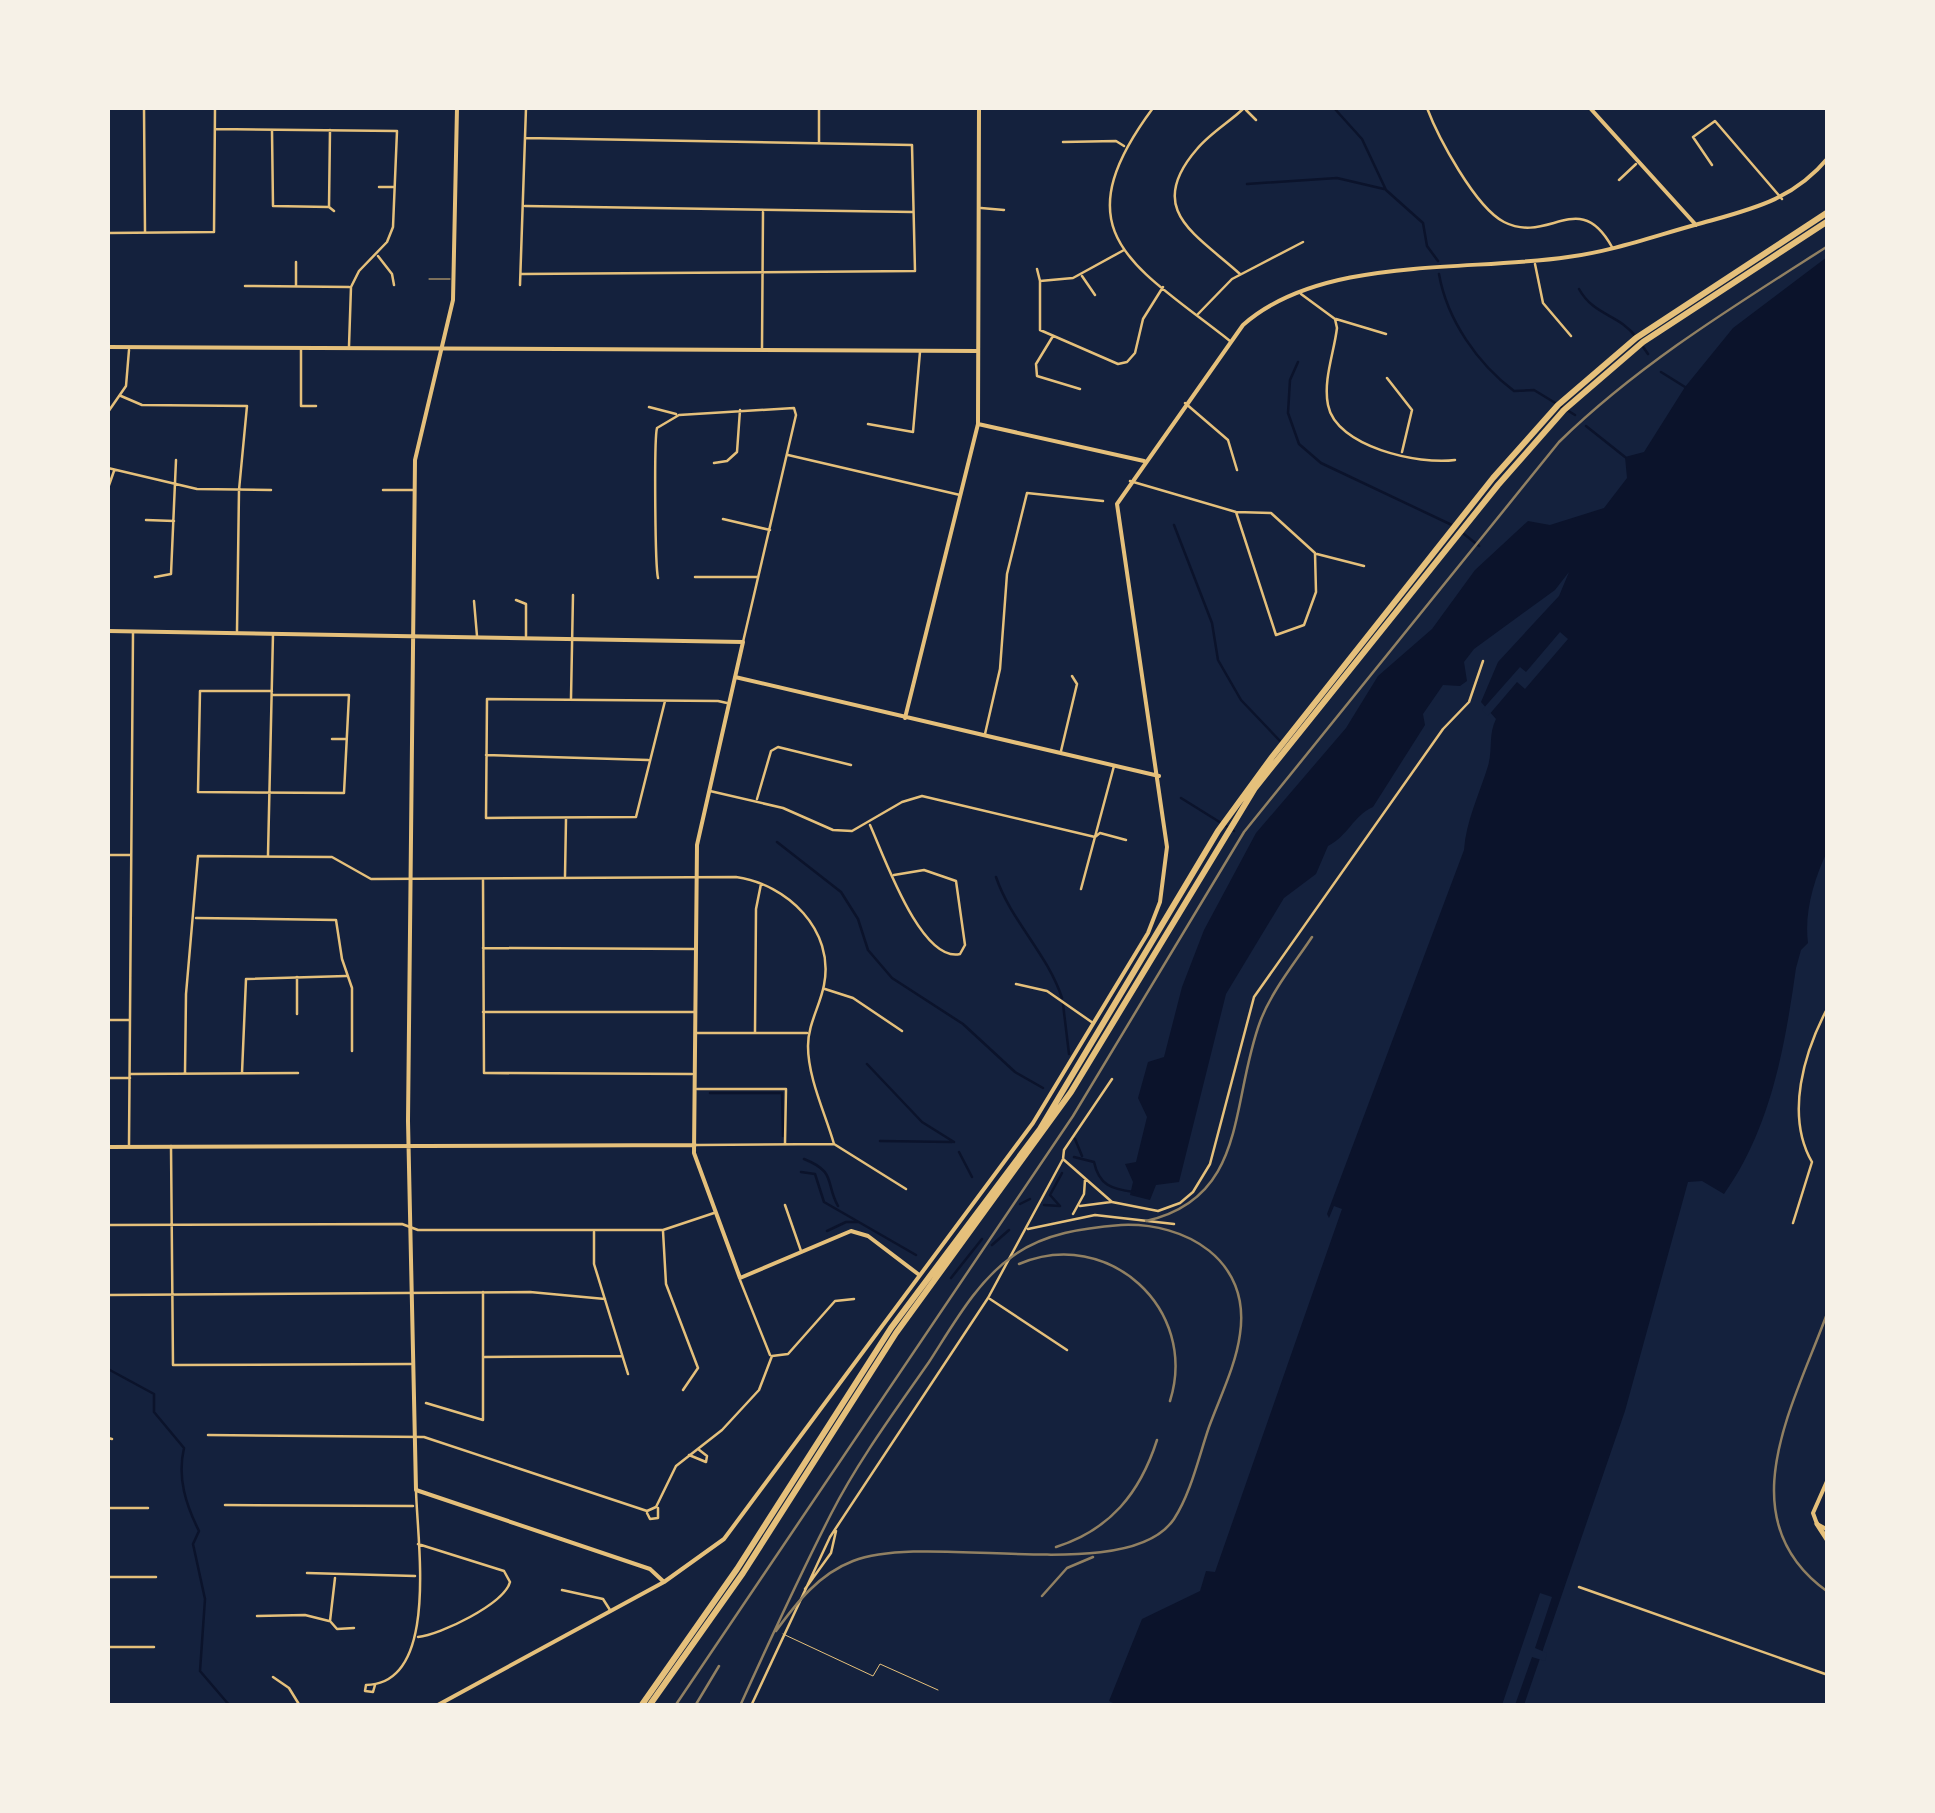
<svg xmlns="http://www.w3.org/2000/svg" width="1935" height="1813" font-family="Inter,sans-serif">
	<style>
		.water { fill: #0b132b }
		.pier { fill: #14213d }
		.lines { fill: none; stroke-linecap: round; stroke-linejoin: round }
		.stream { stroke: #0b132b; stroke-width: 2.5 }
		.service { stroke: #e5c07b; stroke-width: 1 }
		.minor { stroke: #e5c07b; stroke-width: 2.5 }
		.tertiary { stroke: #e5c07b; stroke-width: 4 }
		.secondary { stroke: #e5c07b; stroke-width: 5 }
		.motorway { stroke: #e5c07b; stroke-width: 6 }
		.rail { stroke: #918062; stroke-width: 2.5 }
	</style>
	<rect width="100%" height="100%" fill="#14213d"/>
	<path class="water" d="M1827,257V852C1814,879 1804,913 1808,943L1801,950L1796,968C1785,1046 1771,1128 1724,1194L1702,1181L1688,1182L1625,1411L1524,1705L1119,1706L1109,1701L1142,1619L1200,1591L1206,1571L1215,1572L1342,1209L1334,1206L1329,1218L1327,1214L1464,850C1466,821 1479,795 1488,766C1493,749 1488,735 1496,719L1481,702L1498,662L1559,596L1569,572L1555,590L1474,649L1464,662L1467,681L1460,686L1443,685L1423,714L1425,725L1373,807C1353,816 1348,836 1328,846L1316,874L1284,898L1226,994L1179,1182L1156,1185L1150,1200L1130,1195L1133,1182L1125,1164L1136,1162L1147,1117L1138,1098L1148,1062L1164,1057L1182,987L1204,930L1256,833L1346,728L1378,676L1432,629L1475,570L1528,521L1550,525L1604,508L1627,478L1625,457L1644,452L1685,387L1733,328Z"/>
	<path class="pier" d="M1560,632L1568,639L1525,689L1517,682L1488,716L1482,710L1520,667L1526,672Z
		M1540,1593L1552,1597L1535,1648L1547,1653L1545,1661L1532,1657L1515,1705H1502Z"/>
	<g class="lines">
		<path class="stream" d="M1334,108L1362,139L1386,190L1423,223L1427,246L1438,261
			M1247,184L1337,178L1384,189
			M1439,274C1447,320 1478,364 1514,391L1534,390L1575,415
			M1579,289C1594,316 1619,314 1636,337
			M1641,344L1648,354
			M1298,362L1290,380L1288,413L1299,444L1321,463L1454,526
			M1661,372L1685,387
			M1586,426L1625,457
			M1174,525L1212,623L1218,660L1241,700L1281,742
			M1464,534L1479,546
			M1181,798L1234,831
			M777,842L841,892L858,919L868,950L892,978L963,1024L1015,1072L1043,1088
			M996,877C1011,921 1047,953 1062,998
			M1063,1004L1069,1054
			M867,1064L922,1122L954,1142
			M710,1093H782L783,1136
			M1075,1139L1082,1156
			M880,1141L952,1142
			M959,1152L972,1177
			M1074,1157L1094,1162C1099,1185 1111,1189 1134,1192
			M804,1159C837,1172 825,1183 838,1206
			M801,1172L815,1174L824,1202L916,1255
			M1020,1204L1030,1199
			M1044,1205L1060,1206L1050,1195L1062,1173
			M827,1231L846,1222H858
			M992,1245L1009,1230
			M951,1278L982,1239
			M108,1369L154,1394V1412L184,1448C177,1478 186,1505 199,1531L193,1544L205,1599L200,1671L230,1706"/>
		<path class="service" d="M429,279H450
			M783,1634L873,1676L880,1664L938,1690"/>
		<path class="minor" d="M144,108L145,231
			M1153,108C1060,233 1132,264 1230,341
			M1427,108C1438,137 1475,207 1504,222C1549,245 1579,187 1612,247
			M1246,110L1256,120
			M215,129L397,131L393,227L387,242L359,271L351,287L349,346
			M330,130L329,207L334,211
			M272,131L273,206L329,207
			M1063,142L1116,141L1124,146
			M819,143V108
			M1712,165L1693,137L1715,121L1782,199
			M1619,180L1636,164
			M379,187H393
			M525,206L913,212
			M981,208L1004,210
			M108,233L214,232L215,108
			M1124,250L1073,278L1040,281V330L1118,364L1127,362L1135,353L1143,319L1163,287
			M378,256L392,274L394,285
			M1535,264L1543,303L1571,336
			M1037,269L1040,281
			M522,274L915,271L912,145L526,138
			M1240,274C1196,234 1144,210 1197,149C1210,133 1231,121 1244,108
			M1082,276L1095,295
			M296,285V262
			M520,285L526,108
			M245,286L349,287
			M1301,294L1335,319L1337,328C1334,353 1323,380 1328,405C1336,447 1419,465 1455,460
			M1198,314L1232,279L1303,242
			M1336,319L1386,334
			M1053,336L1036,364L1037,376L1080,389
			M301,349V406H316
			M762,349L763,212
			M1387,378L1412,410L1402,452
			M121,396L142,405L247,406L239,490L237,631
			M1185,403L1228,440L1237,470
			M649,407L676,414
			M108,412L126,386L129,350
			M868,424L913,432L920,352
			M788,455L960,495
			M714,463L727,461L737,452L740,410
			M108,468L197,489L271,490
			M1130,481L1236,512L1271,513L1315,553L1316,592L1304,625L1276,635L1236,512
			M108,488L114,471
			M383,490H413
			M723,519L770,530
			M146,520L174,521
			M1317,554L1364,566
			M155,577L171,574L176,460
			M695,577H758
			M658,578C655,565 654,439 657,428L679,415L794,408L796,415L743,642
			M516,600L526,604V636
			M474,601L477,636
			M272,695H349L344,793L198,792L200,691H272
			M571,698L573,595
			M665,701L636,817L486,818L487,699L718,701L727,703
			M985,734L1000,669L1007,574L1027,493L1103,501
			M332,739H345
			M1061,751L1077,684L1072,676
			M486,755L648,760
			M710,791L783,808L833,830L852,831L902,802L922,796L1095,837L1100,833L1126,840
			M757,799L771,751L778,747L851,765
			M870,825C884,856 921,963 960,954L965,945L956,881L924,870L894,875
			M108,855H130
			M268,855L273,634
			M565,876L566,819
			M483,880L484,1073L692,1074
			M1081,889L1114,766
			M196,918L336,920L342,959L352,988V1051
			M1827,946H1828
			M483,948L695,949
			M1016,984L1047,991L1093,1023
			M825,989L853,998L902,1031
			M483,1012H695
			M297,1014V977
			M108,1020H130
			M755,1032L756,909L761,884
			M696,1033H807
			M185,1073L186,994L198,856L332,857L371,879L736,877C787,884 835,930 824,985C820,1006 808,1024 808,1046C808,1078 825,1113 834,1144
			M242,1073L246,979L346,976
			M130,1074L298,1073
			M108,1078H130
			M697,1089H786L785,1143
			M129,1145L133,633
			M697,1145L834,1144L906,1189
			M171,1146L173,1365L411,1364
			M1063,1159L1112,1202L1158,1211L1180,1203L1193,1192L1210,1164L1254,997L1443,729L1469,702L1483,661
			M785,1205L801,1251
			M1080,1206L1111,1202
			M1073,1214L1084,1194L1085,1180
			M1793,1223L1812,1162C1785,1115 1804,1052 1828,1007
			M108,1225L402,1224L418,1230H663L714,1213
			M1028,1229L1095,1215L1174,1224
			M663,1231L666,1284L698,1368L683,1390
			M594,1232V1264L628,1374
			M740,1280L770,1355
			M108,1295L530,1292L605,1299
			M990,1299L1067,1350
			M485,1357L622,1356
			M426,1403L483,1420V1292
			M208,1435L424,1437L647,1511L656,1507L676,1466L722,1430L759,1390L772,1356L788,1354L835,1301L854,1299
			M108,1438L112,1439
			M689,1455L706,1462L707,1456L698,1449
			M225,1505L413,1506
			M108,1508H148
			M647,1513L650,1519L658,1518V1508
			M418,1544L504,1571L510,1582C504,1604 440,1635 418,1637
			M307,1573L415,1576
			M108,1577H156
			M335,1578L330,1621L337,1629L354,1628
			M1579,1587L1828,1675
			M805,1589L831,1553L836,1531
			M562,1590L603,1599L610,1610
			M257,1616L305,1615L329,1621
			M108,1647H154
			M273,1677L289,1688L300,1706
			M375,1685L373,1692L365,1691L366,1685C440,1684 417,1541 416,1490
			M751,1706L830,1537L988,1298L1063,1159L1064,1150L1112,1079"/>
		<path class="tertiary" d="M457,108L453,300L415,460L408,1121L416,1490L650,1569L664,1582
			M1590,108L1696,225
			M108,347L978,351
			M978,424L1144,461
			M108,631L743,642L697,845L694,1153L740,1278L851,1231L868,1236L918,1274
			M735,677L1159,776
			M905,718L978,424L979,108
			M108,1147L695,1145
			M1828,1479L1813,1513L1817,1524L1828,1530
			M436,1706L664,1582L724,1539L1033,1123L1148,933L1160,902L1167,847L1117,504L1243,325C1322,255 1470,272 1568,257C1614,251 1657,235 1702,223C1752,209 1793,200 1828,158"/>
		<path class="secondary" d="M1817,1524L1828,1541"/>
		<path class="motorway" d="M641,1706L737,1569L891,1328L1040,1129L1218,831L1272,757L1493,478L1558,405L1636,338L1828,212
			M649,1706L743,1573L896,1333L1071,1092L1255,788L1498,485L1564,410L1643,342L1828,221"/>
		<path class="rail" d="M1146,1221C1248,1198 1230,1103 1260,1022C1271,992 1294,964 1312,937
			M1019,1264C1108,1226 1199,1309 1170,1401
			M1828,1311C1795,1403 1725,1519 1828,1592
			M1056,1547C1110,1530 1140,1493 1157,1440
			M1042,1596L1067,1568L1093,1557
			M675,1706L1073,1116L1244,832L1559,442C1639,364 1734,306 1828,246
			M695,1706L719,1666
			M740,1706C769,1642 799,1577 831,1514C858,1461 895,1411 929,1362C953,1325 977,1281 1013,1256C1044,1233 1084,1228 1121,1225C1186,1222 1251,1260 1240,1334C1236,1365 1220,1397 1209,1427C1199,1456 1191,1493 1174,1519C1128,1587 931,1531 853,1561C819,1574 797,1602 776,1631"/>
	</g>
	<rect width="1935" height="1813" fill="none" stroke="#f6f1e7" stroke-width="220"/>
</svg>
